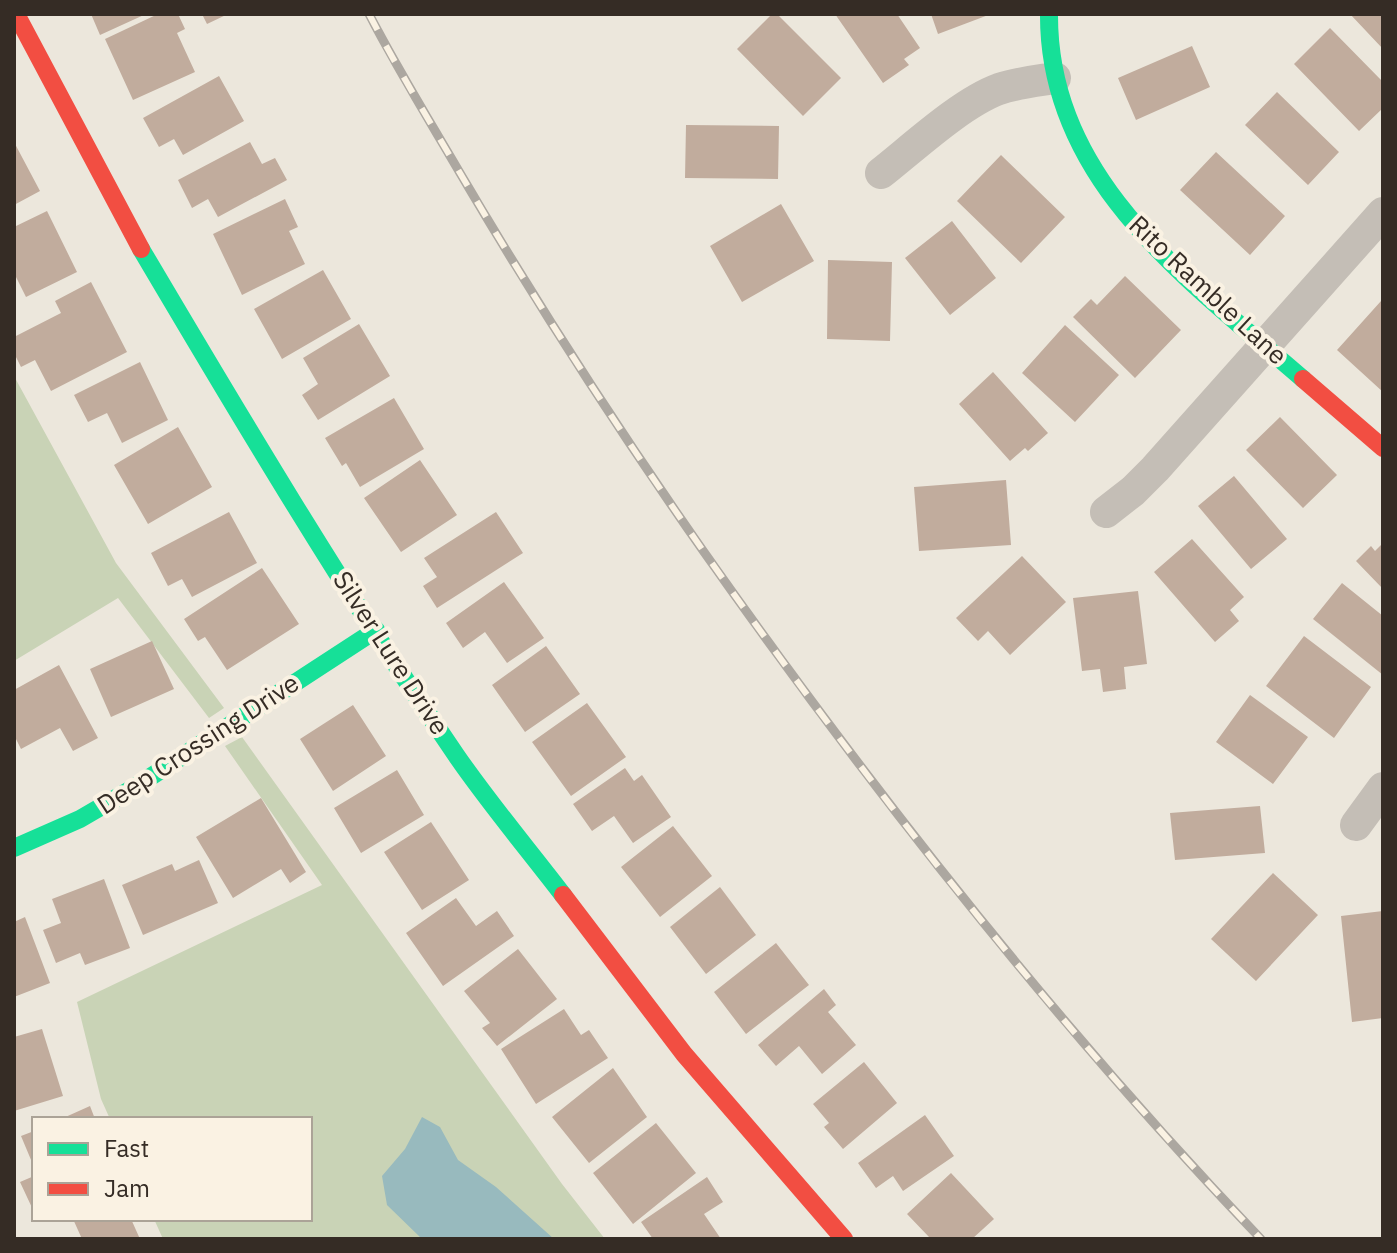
<svg xmlns="http://www.w3.org/2000/svg" width="1397" height="1253" font-family="'IBM Plex Sans',sans-serif">
	<style>
		.green { fill: #c9d3b6 }
		.water { fill: #98babe }
		.building { fill: #c1ac9d }
		.lines { fill: none; stroke-linecap: round; stroke-linejoin: round }
		.street { stroke: #c4beb6; stroke-width: 32 }
		.fast { stroke: #16e098; stroke-width: 18 }
		.jam { stroke: #f24e42; stroke-width: 18 }
		.rail-casing { stroke: #aca7a0; stroke-width: 9 }
		.rail { stroke: #faf2e3; stroke-width: 6; stroke-dasharray: 18; stroke-linecap: butt }
		.labels { text-anchor: middle; stroke-width: 8; stroke-linejoin: round; paint-order: stroke }
		.street-label { font-size: 26px; fill: #352c25; stroke: #faf2e3 }
	</style>
	<rect width="100%" height="100%" fill="#ece7dc"/>
	<path class="green" d="M14,376L116,563L224,708L209,718L118,598L14,661Z
		M242,737L562,1184L605,1239H163L154,1219H310V1119H110L101,1099L77,1002L322,885L225,746Z"/>
	<path class="water" d="M422,1117L440,1127L458,1160L496,1187L554,1239H422L387,1205L382,1176L405,1149Z"/>
	<path class="building" d="M91,14H146L100,35Z
		M158,14H178L185,29L177,33L195,72L133,100L105,39Z
		M202,14H228L207,24Z
		M772,14H777L841,78L803,116L737,49Z
		M835,14H897L920,48L904,59L909,65L883,83Z
		M931,14H991L938,34Z
		M1350,14H1383V49Z
		M1330,28L1383,82V108L1359,131L1294,64Z
		M1192,46L1210,87L1136,120L1118,78Z
		M219,76L244,121L183,155L174,139L159,147L143,118Z
		M1277,92L1339,152L1308,185L1245,125Z
		M686,125L779,126L778,179L685,178Z
		M14,142L40,191L14,205Z
		M250,142L262,164L275,158L287,180L218,217L208,199L192,208L178,180Z
		M1216,152L1285,216L1250,255L1180,190Z
		M1001,155L1065,217L1021,263L957,201Z
		M285,199L298,227L289,231L305,264L242,295L213,234Z
		M781,204L814,261L742,302L710,246Z
		M47,211L77,272L26,297L14,273V227Z
		M952,221L996,278L950,315L905,258Z
		M828,260L892,262L890,341L827,339Z
		M323,270L351,319L282,359L254,309Z
		M1125,276L1181,330L1135,378L1073,317L1091,299L1097,305Z
		M91,282L127,352L51,391L35,360L21,367L14,353V337L61,313L55,301Z
		M1381,301L1383,303V392L1337,350Z
		M359,324L390,376L318,420L302,395L318,384L303,358Z
		M1065,325L1119,375L1075,422L1022,373Z
		M140,362L168,420L122,443L107,413L88,422L74,395Z
		M993,372L1048,433L1028,451L1025,448L1010,461L959,404Z
		M394,398L424,449L360,487L346,463L342,466L325,438Z
		M1280,417L1337,475L1303,508L1246,450Z
		M178,427L212,487L148,524L114,465Z
		M420,460L457,515L401,552L364,498Z
		M1234,476L1287,539L1251,569L1198,506Z
		M1006,480L1011,545L919,551L914,487Z
		M229,512L257,563L192,597L182,579L168,586L151,553Z
		M496,512L523,553L437,608L423,586L437,577L424,558Z
		M1192,539L1244,597L1230,610L1239,621L1215,642L1154,572Z
		M1383,543V589L1356,561L1371,546L1375,551Z
		M1022,556L1066,602L1010,655L988,631L978,641L956,618Z
		M262,568L299,624L227,670L205,637L198,641L184,619Z
		M504,582L544,638L507,663L485,632L463,648L446,623Z
		M1342,583L1383,616V675L1313,619Z
		M1138,591L1147,664L1124,667L1126,689L1103,692L1100,669L1082,671L1073,598Z
		M1304,636L1371,687L1334,738L1266,686Z
		M152,641L174,689L111,717L90,669Z
		M546,646L580,694L525,732L492,685Z
		M59,665L98,738L73,751L60,728L21,749L14,735V690Z
		M1250,695L1308,737L1273,784L1216,742Z
		M587,703L626,757L571,796L532,742Z
		M353,705L386,756L333,791L300,739Z
		M625,768L634,781L642,775L671,817L633,843L614,816L592,831L573,804Z
		M397,770L424,815L361,853L334,808Z
		M261,798L306,872L290,883L281,869L233,898L196,837Z
		M1260,806L1265,853L1175,860L1170,813Z
		M431,822L469,880L422,910L384,852Z
		M673,826L712,876L660,917L621,867Z
		M199,860L218,903L143,935L122,885L172,864L175,871Z
		M1273,873L1318,915L1256,981L1211,939Z
		M104,879L130,948L85,965L80,953L56,963L43,930L61,923L52,899Z
		M720,887L756,935L706,974L670,927Z
		M456,898L476,926L497,911L514,936L443,986L406,933Z
		M1383,911V1018L1352,1022L1341,916Z
		M25,917L50,983L14,997V922Z
		M776,943L809,985L746,1034L714,992Z
		M518,949L557,999L497,1046L482,1028L490,1023L464,991Z
		M824,989L836,1005L828,1012L856,1045L822,1074L799,1046L776,1066L758,1045Z
		M564,1009L581,1035L589,1030L608,1058L536,1104L501,1049Z
		M42,1029L63,1096L14,1111V1037Z
		M864,1062L897,1103L843,1149L824,1127L829,1123L813,1104Z
		M613,1068L647,1117L589,1163L552,1117Z
		M90,1106L95,1119H61Z
		M925,1115L954,1156L903,1191L893,1176L876,1188L858,1163Z
		M656,1123L696,1173L633,1224L593,1173Z
		M34,1131V1167L21,1136Z
		M951,1173L994,1219L972,1239H927L929,1237L907,1214Z
		M34,1176V1212L20,1182Z
		M707,1177L723,1202L704,1214L721,1239H653L641,1222Z
		M73,1219H131L140,1239H82Z"/>
	<g class="lines">
		<path class="street" d="M881,173C914,147 961,103 999,89C1017,83 1036,81 1055,78
			M1106,512L1133,491L1155,469L1383,213
			M1356,825L1383,788"/>
		<path class="fast" d="M1049,14C1048,181 1189,280 1303,379
			M141,249C242,420 344,591 456,755C489,803 527,848 563,895
			M14,848L80,819L135,787L376,630"/>
		<path class="jam" d="M16,14L141,249
			M1303,379L1383,448
			M563,895L684,1054L844,1239"/>
		<defs>
			<path id="rail" d="M369,14C397,68 429,120 460,173C537,304 617,428 704,552C874,793 1057,1026 1261,1239"/>
		</defs>
		<use href="#rail" class="rail-casing"/>
		<use href="#rail" class="rail"/>
	</g>
	<g class="labels">
		<g class="street-label">
			<text transform="translate(1208 290) rotate(43)" y="9">Rito Ramble Lane</text>
			<text transform="translate(391 653) rotate(57)" y="9">Silver Lure Drive</text>
			<text transform="translate(198 744) rotate(-33)" y="9">Deep Crossing Drive</text>
		</g>
	</g>
	<rect width="1397" height="1253" fill="none" stroke="#352c25" stroke-width="32"/>
	<rect x="32" y="1117" width="280" height="104" fill="#faf2e3" stroke="#aba397" stroke-width="2"/>
	<rect x="48" y="1143" width="40" height="12" fill="#16e098" stroke="#aba397" stroke-width="2"/>
	<text x="104" y="1157" font-size="24" fill="#352c25">Fast</text>
	<rect x="48" y="1183" width="40" height="12" fill="#f24e42" stroke="#aba397" stroke-width="2"/>
	<text x="104" y="1197" font-size="24" fill="#352c25">Jam</text>
</svg>
